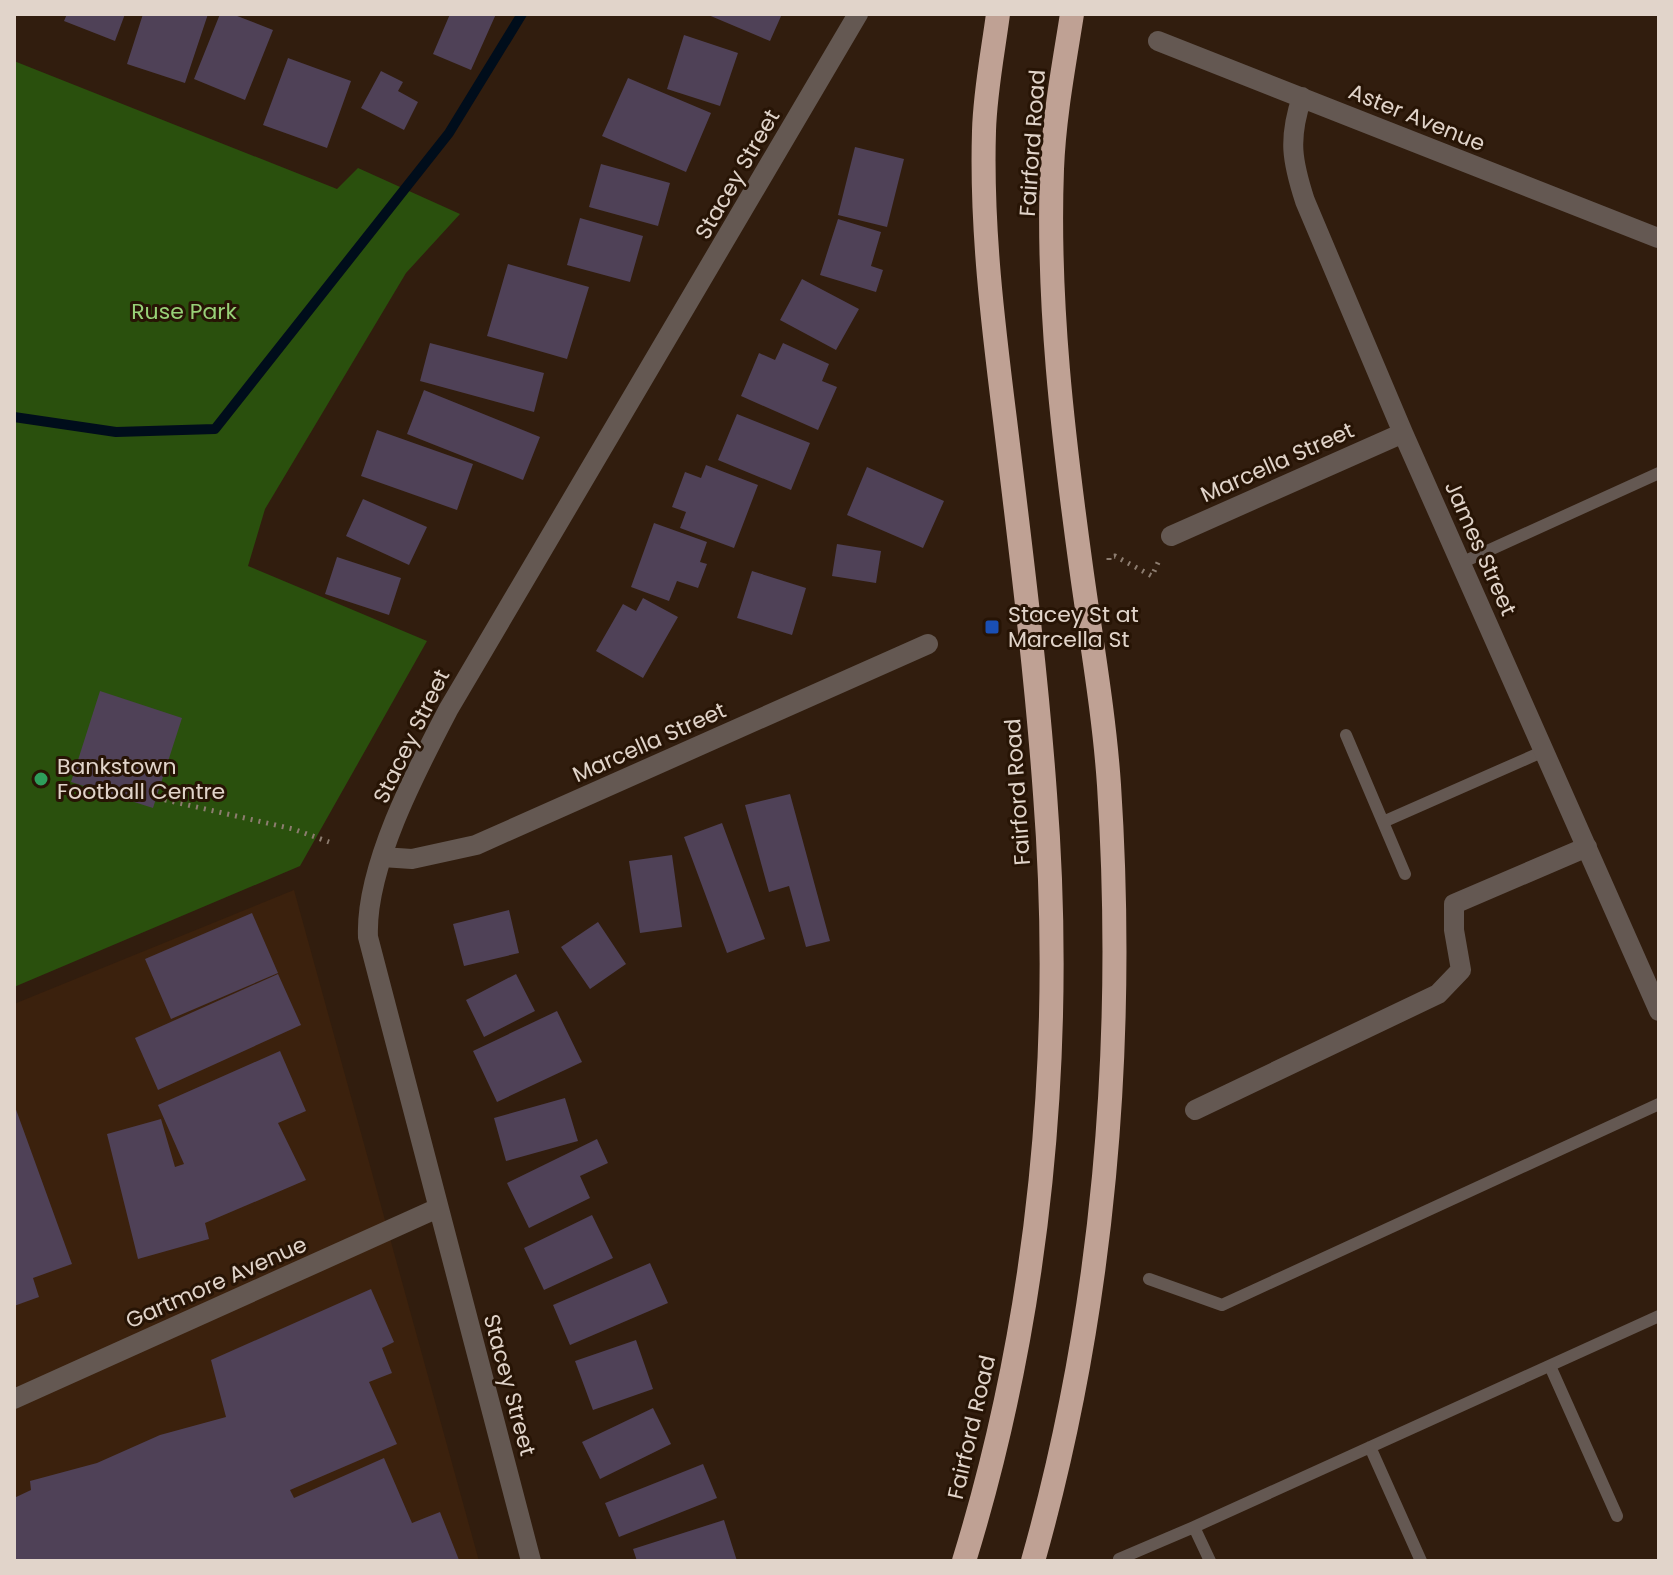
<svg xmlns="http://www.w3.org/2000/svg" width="1673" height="1575" font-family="Poppins,sans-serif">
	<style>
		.built { fill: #3b210d }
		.green { fill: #2a500d }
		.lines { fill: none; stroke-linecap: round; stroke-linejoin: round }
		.stream { stroke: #000d1b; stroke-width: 10 }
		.building { fill: #4f4157 }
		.path { stroke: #8d7d70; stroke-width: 5; stroke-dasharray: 2 6; stroke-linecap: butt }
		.lane { stroke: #645852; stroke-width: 12 }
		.street { stroke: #645852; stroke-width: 20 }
		.highway { stroke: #bfa194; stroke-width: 24 }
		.transit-dot { fill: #1a4fb4; stroke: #271405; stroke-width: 3 }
		.leisure-dot { fill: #2e9e5b; stroke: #271405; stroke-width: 3 }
		.labels { text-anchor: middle; stroke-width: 6; stroke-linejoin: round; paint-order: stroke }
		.street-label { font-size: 22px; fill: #e1d4ca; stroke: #271405 }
		.park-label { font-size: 22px; fill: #98d177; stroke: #271405 }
		.poi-label { font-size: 22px; fill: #e1d4ca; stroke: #271405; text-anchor: start }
	</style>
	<rect width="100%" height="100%" fill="#311d0e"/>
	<path class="built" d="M294,890L479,1561H14V1004Z"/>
	<path class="green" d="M14,61L337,189L358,168L460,214L406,273L265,509L248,566L427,641L300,866L14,987Z"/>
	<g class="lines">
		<path class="stream" d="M14,417L116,432L215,429L449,133L522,14"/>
	</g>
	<path class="building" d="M67,14H125L115,41L64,21Z
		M143,14H208L185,83L127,64Z
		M220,14H232L273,30L245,100L194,79Z
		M450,14H496L471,70L433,54Z
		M706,14H782L770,41Z
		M684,35L738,53L720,106L667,89Z
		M288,58L351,81L327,148L263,125Z
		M381,71L403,82L398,91L418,102L404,130L361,108Z
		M628,78L711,113L686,172L602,136Z
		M855,147L904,159L887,227L838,215Z
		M601,164L670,183L658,226L589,207Z
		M580,218L643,236L630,282L567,265Z
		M838,219L881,232L871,266L883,270L876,292L820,275Z
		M508,264L589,287L567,359L487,336Z
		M802,279L859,309L836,350L780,320Z
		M430,343L544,373L534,412L420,381Z
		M783,343L829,364L822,381L837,387L818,430L741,396L759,353L775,360Z
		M424,390L540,437L523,480L407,434Z
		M737,414L810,443L791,490L718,460Z
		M377,430L473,464L457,510L361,476Z
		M706,465L758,485L734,548L680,528L686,512L672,507L685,472L701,478Z
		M867,467L944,501L923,548L847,515Z
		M363,499L427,527L409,565L346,536Z
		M654,523L707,542L700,562L707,564L698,588L677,581L669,601L631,587Z
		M837,544L881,551L876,583L832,576Z
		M337,557L401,578L389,615L325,594Z
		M752,571L806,588L792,635L737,618Z
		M643,598L678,617L643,678L596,651L623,604L636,611Z
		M100,691L182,718L153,808L71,782Z
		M790,794L830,941L806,947L789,886L769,892L745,805Z
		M722,823L765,939L727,953L684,837Z
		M672,855L682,927L640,933L629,861Z
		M509,910L519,953L464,966L453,924Z
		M252,913L278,973L171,1019L145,959Z
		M598,922L626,964L590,989L561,947Z
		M278,974L301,1025L158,1090L135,1038Z
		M516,974L535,1011L484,1037L466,1000Z
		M557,1011L582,1062L497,1102L473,1051Z
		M280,1051L306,1111L278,1123L306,1180L205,1223L209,1239L138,1259L107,1134L161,1119L175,1167L184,1164L158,1105Z
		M565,1098L578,1141L506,1161L494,1118Z
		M14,1104L72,1264L33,1278L39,1297L14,1306Z
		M597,1139L608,1163L580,1176L590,1198L529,1228L507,1183Z
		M592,1215L613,1258L544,1290L524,1248Z
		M650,1263L668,1303L570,1345L553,1305Z
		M371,1289L394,1342L382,1348L392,1373L369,1382L397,1444L290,1490L294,1498L384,1458L412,1523L440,1512L459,1560L14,1561V1498L31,1490L30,1481L97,1463L160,1435L226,1417L211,1360Z
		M636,1340L653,1389L593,1410L575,1361Z
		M653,1408L671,1444L600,1479L582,1442Z
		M703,1464L717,1498L619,1537L605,1503Z
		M724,1520L737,1561H637L633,1549Z"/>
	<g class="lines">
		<path class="path" d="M1109,560V557L1115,556L1152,576L1160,558
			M157,798L293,829L329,842"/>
		<path class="lane" d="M1461,563L1659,473
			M1346,735L1405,874
			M1383,822L1544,751
			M1149,1279L1222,1305L1659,1104
			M1550,1366L1617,1516
			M1370,1447L1421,1561
			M1194,1527L1210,1561
			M1119,1559L1194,1527L1659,1316"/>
		<path class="street" d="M1158,41L1658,238
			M1302,97C1288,139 1292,161 1305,201L1403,433L1659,1011
			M1171,536L1403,433
			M382,857L412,859L476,845L928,644
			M1195,1110L1438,994L1461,970L1454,930V904L1587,847
			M14,1399L438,1208
			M531,1561L368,937C365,868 416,771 448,710L858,14"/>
		<path class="highway" d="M964,1561C1040,1315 1065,1050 1045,794C1036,669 1020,544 1005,420C993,324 981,227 984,131C985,92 993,52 998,14
			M1033,1561C1104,1310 1126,1045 1109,785C1104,712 1091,640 1081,567C1063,436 1047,302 1052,169C1054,117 1064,65 1072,14"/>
	</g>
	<rect class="transit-dot" x="984" y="619" width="16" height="16" rx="4"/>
	<circle class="leisure-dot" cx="41" cy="779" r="8"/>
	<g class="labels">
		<g class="street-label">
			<text transform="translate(1417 117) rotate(22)" y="8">Aster Avenue</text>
			<text transform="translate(1032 143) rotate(-86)" y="8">Fairford Road</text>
			<text transform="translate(737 174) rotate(-60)" y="8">Stacey Street</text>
			<text transform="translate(1277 462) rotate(-24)" y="8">Marcella Street</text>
			<text transform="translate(1481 548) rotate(66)" y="8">James Street</text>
			<text transform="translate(411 736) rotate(-64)" y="8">Stacey Street</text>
			<text transform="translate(649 742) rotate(-24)" y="8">Marcella Street</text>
			<text transform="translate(1017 792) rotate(-94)" y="8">Fairford Road</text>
			<text transform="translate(216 1282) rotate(-24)" y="8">Gartmore Avenue</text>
			<text transform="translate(510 1385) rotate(75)" y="8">Stacey Street</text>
			<text transform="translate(971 1427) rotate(-77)" y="8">Fairford Road</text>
		</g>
		<g class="park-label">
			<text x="184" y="319">Ruse Park</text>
		</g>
		<g class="poi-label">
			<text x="1008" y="622">Stacey St at<tspan x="1008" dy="25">Marcella St</tspan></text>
			<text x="57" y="774">Bankstown<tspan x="57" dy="25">Football Centre</tspan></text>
		</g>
	</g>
	<rect width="1673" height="1575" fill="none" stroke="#e1d4ca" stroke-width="32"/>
</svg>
